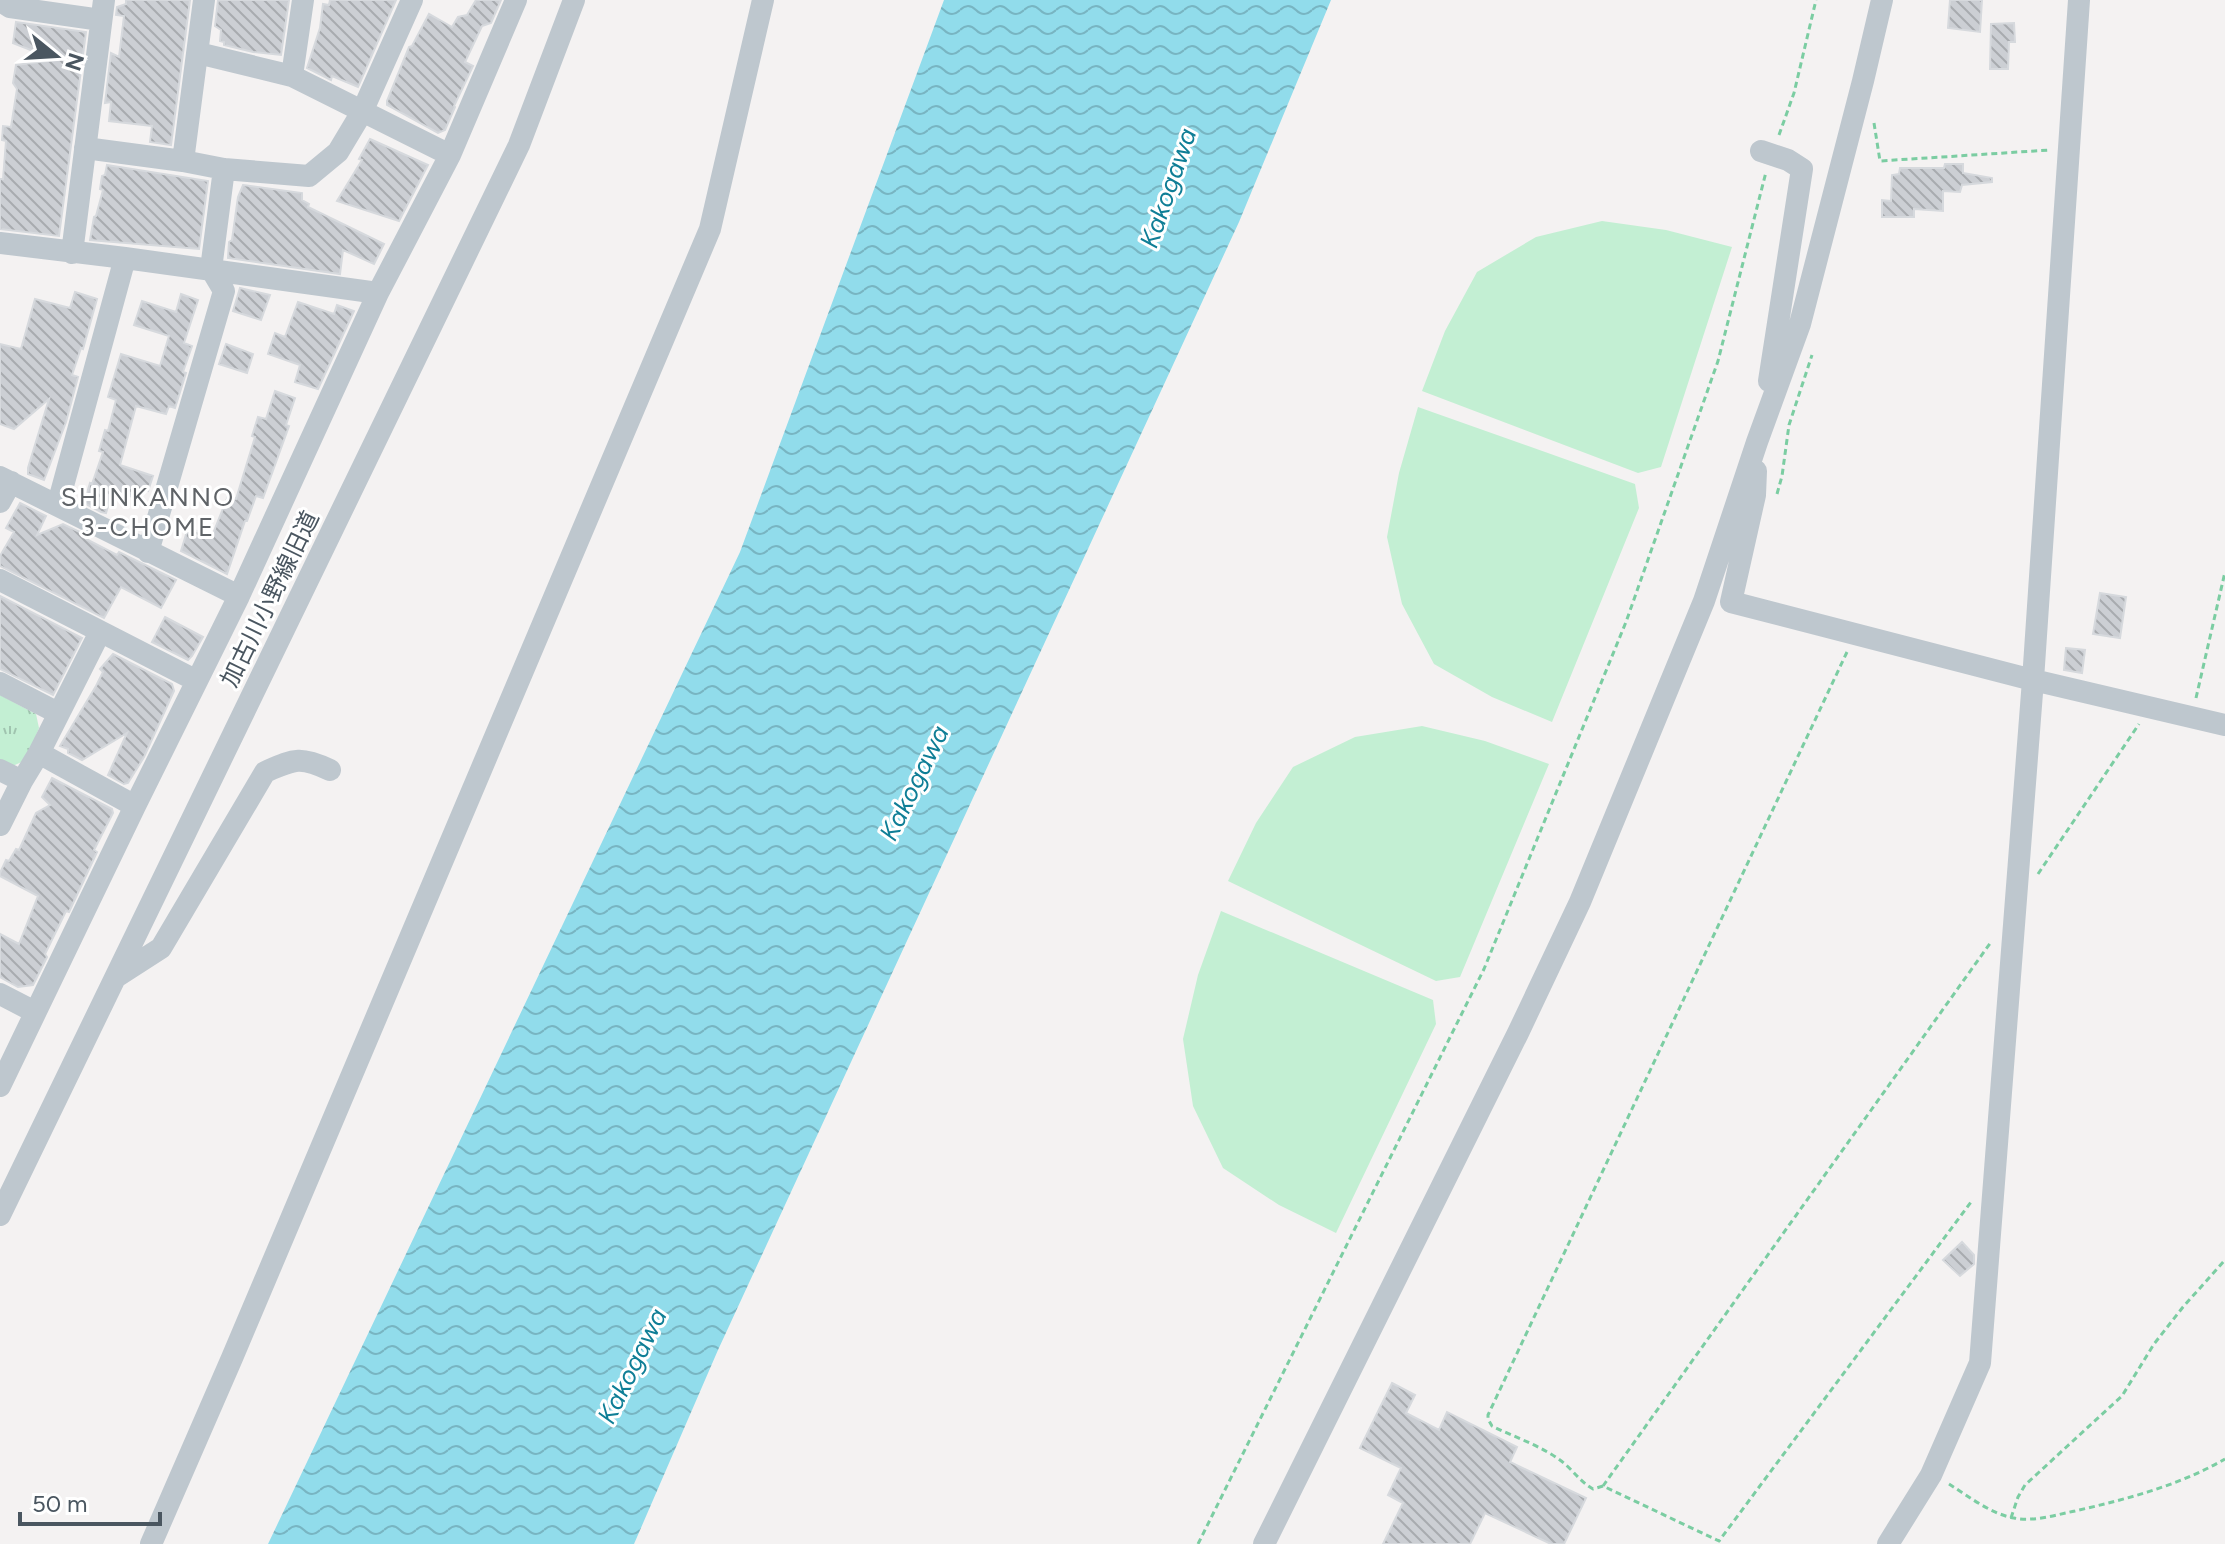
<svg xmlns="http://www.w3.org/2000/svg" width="2225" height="1544" font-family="Figtree,'Noto Sans JP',sans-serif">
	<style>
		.grass { fill: #c3efd3 }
		.park { fill: url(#park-tufts) }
		.water { fill: url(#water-waves) }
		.building { fill: url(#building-back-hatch); stroke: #d6d9dd; stroke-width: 2 }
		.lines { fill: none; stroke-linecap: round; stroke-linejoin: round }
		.path { stroke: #7bcda2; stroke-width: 3; stroke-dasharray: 6 4; stroke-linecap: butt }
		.minor { stroke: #bec7ce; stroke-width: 22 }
		.labels { text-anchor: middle; stroke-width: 6; stroke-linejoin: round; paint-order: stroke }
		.street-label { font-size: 24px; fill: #4a5660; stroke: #fff }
		.water-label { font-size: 26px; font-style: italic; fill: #0f7e96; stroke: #fff }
		.neighbourhood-label { font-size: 26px; letter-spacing: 2px; fill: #5f6367; stroke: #fff }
	</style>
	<defs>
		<pattern id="park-tufts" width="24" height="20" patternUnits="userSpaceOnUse" patternTransform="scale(2)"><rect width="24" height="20" fill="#c3efd3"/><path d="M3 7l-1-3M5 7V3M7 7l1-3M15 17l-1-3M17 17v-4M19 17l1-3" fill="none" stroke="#a0c4af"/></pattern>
		<pattern id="water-waves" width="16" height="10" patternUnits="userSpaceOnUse" patternTransform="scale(2)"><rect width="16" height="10" fill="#91dceb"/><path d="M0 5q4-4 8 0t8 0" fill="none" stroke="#78b5c2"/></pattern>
		<pattern id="building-back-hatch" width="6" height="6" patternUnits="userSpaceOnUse" patternTransform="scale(2)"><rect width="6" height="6" fill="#cccfd4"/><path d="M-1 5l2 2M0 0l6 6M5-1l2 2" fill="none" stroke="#a8abaf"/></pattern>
	</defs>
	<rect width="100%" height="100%" fill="#f4f2f2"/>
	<path class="grass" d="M1602,221L1666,230L1732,247L1661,467L1638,473L1422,391L1445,331L1477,272L1536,237Z
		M1418,407L1635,484L1639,508L1552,722L1492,697L1434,664L1402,604L1387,537L1399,473Z
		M1422,726L1485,741L1549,764L1460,977L1436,981L1228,881L1256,823L1293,767L1355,737Z
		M1221,911L1433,1000L1436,1024L1336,1233L1279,1205L1223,1168L1193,1106L1183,1039L1198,975Z"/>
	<path class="park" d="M0,695L36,714L39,728L26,760L6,769L0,766Z"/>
	<path class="water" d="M944,0H1331L1239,222L718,1350L634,1544H268L740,552Z"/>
	<path class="building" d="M126,0H190L171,145L150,142L152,126L109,121L111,102L105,103L111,53L119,57L124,16L116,15L117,7L126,4Z
		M218,0H289L281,55L253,52L224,45V42L220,41L221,30L215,26Z
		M330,0H396L358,87L332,76L331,80L307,68L320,28L323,4L329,5Z
		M476,0H501L491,23L482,26L465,62L473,66L454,106L455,107L445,130L438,133L387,105V101L409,47L412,46L429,14L452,27L458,17L467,15Z
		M1950,0H1982L1980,32L1948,28Z
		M16,22L86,32L59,236L0,229V179H3L6,141L2,140L3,126L11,127L17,89L13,83L16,65L56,60L13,43Z
		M2014,23L2015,42H2009L2008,69H1990L1991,24Z
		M370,139L428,165L399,221L337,201L362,160L359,159Z
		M1945,164H1963V173L1992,178V182L1962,185L1960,192L1943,191V211L1914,209V217H1882V200L1891,201L1892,175L1899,174L1900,168H1944Z
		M107,165L208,181L199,249L90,240L94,217L96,216L103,190L100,189L102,176L105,175Z
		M243,185L302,193V200L309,204L308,207L384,244L374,264L343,250L340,274L228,258L229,242L232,240L238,197Z
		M240,288L270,295L261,320L233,311Z
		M75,292L97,299L83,349L81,348L72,375L78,377L66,422L44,480L28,474V468L49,399L14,429L0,424V344L21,349L35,299L70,308Z
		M181,294L198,300L184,343L192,346L183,372L186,373L175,408L169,406L166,414L136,406L120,465L153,476L148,491L141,489L138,499L113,490L106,513L101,512L84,503L90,483L92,484L103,452L99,451L105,430L108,431L116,400L108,397L121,354L160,366L169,336L134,325L142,301L176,312Z
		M298,302L334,314L337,305L354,311L318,389L295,382L300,365L268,354L275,333L285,337Z
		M226,344L253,354L247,373L219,364Z
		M275,391L295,398L286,425L289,426L263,498L256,496L247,521H245L227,574L181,551L188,528L212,536L228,496L236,499L255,437L252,436L258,417L266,419Z
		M20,503L46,516L37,535L63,524L86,535V539L117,555L119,552L176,580L161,608L121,587L104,618L0,566V556L14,532L6,528Z
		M2100,593L2126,597L2120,638L2093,634Z
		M0,596L82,638L53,695L0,669Z
		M165,617L203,637L192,656L188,660L152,642Z
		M2066,648L2085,650L2082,673L2064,670Z
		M113,654L172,684L174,691L144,757L128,783L124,784L108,775L127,733L82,760L68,753V749L60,746L96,686L103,672L100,669Z
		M52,778L112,809L113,813L94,850L97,852L69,912L66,911L45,954L47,957L33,985L18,987L0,977V934L19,944L38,896L0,876V873L6,860L9,861L16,849L19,850L36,813L50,805L42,797Z
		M1962,1242L1974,1255V1264L1960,1276L1943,1260Z
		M1392,1383L1415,1395L1406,1413L1439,1430L1447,1412L1517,1447L1510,1462L1586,1498L1564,1544H1551L1485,1513L1470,1544H1383L1403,1503L1388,1495L1401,1468L1360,1448Z"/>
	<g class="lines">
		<path class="path" d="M1874,123L1880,161L2050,150
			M1779,135L1794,93L1816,0
			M1777,494L1782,476L1789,425L1812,355
			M1847,652L1488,1415V1419L1492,1426C1516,1438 1545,1447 1565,1464C1575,1473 1582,1483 1593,1489L1603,1486L1719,1541L1971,1202
			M2196,698L2225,572
			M2038,874L2139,724
			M1949,1484C1968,1496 1991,1514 2014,1518C2034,1522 2055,1515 2075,1511C2127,1499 2178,1486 2225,1459
			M1603,1486L1991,942
			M2011,1518L2018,1497L2025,1485L2122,1396L2154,1344L2183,1307L2225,1260
			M1198,1544L1484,969L1626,622L1718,361L1766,172"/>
		<path class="minor" d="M0,1L10,7L101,20
			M198,53L292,76L450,155
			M292,76L303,0
			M85,148L183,161L224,169L309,176L338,152L362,112L412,0
			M1761,151L1788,160L1802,169L1769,381
			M183,161L204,0
			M0,243L125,258L378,293
			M72,253L104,0
			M1756,471L1755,495L1731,602L2033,680L2225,725
			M0,477L239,596
			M0,502L11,482
			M58,504L125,258
			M148,552L224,291L211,269L224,169
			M0,580L197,681
			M0,683L58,713
			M39,753L135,806
			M0,770L22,781
			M0,825L22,781L39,753L100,632
			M116,977L161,948L265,772C295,759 300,756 330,770
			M0,994L35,1012
			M0,1086L135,806L239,596L378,293L450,155L516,0
			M0,1215L519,145L574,0
			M151,1544L232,1358L710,229L763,0
			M1264,1544L1518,1033L1580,902L1704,601L1757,442L1800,324L1863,81L1882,0
			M1888,1544L1931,1475L1980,1363L2033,680L2079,0"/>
	</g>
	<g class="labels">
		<g class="street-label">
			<text transform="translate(270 599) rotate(-64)" y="8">加古川小野線旧道</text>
		</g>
		<g class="water-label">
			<text transform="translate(1168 188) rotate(-71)" y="9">Kakogawa</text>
			<text transform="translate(914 783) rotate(-64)" y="9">Kakogawa</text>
			<text transform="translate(632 1366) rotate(-64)" y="9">Kakogawa</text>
		</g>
		<g class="neighbourhood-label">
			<text x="148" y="506">SHINKANNO<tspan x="148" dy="30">3-CHOME</tspan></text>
		</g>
	</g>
	<g transform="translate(56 56) rotate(108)" stroke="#ffffff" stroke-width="6" paint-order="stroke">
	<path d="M0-6L14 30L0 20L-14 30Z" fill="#4a5660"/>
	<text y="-12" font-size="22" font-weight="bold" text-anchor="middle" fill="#4a5660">N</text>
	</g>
	<path d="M20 1512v12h140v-12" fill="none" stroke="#4a5660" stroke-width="4"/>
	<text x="32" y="1512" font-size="24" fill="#4a5660" stroke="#ffffff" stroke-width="6" paint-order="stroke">50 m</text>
</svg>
